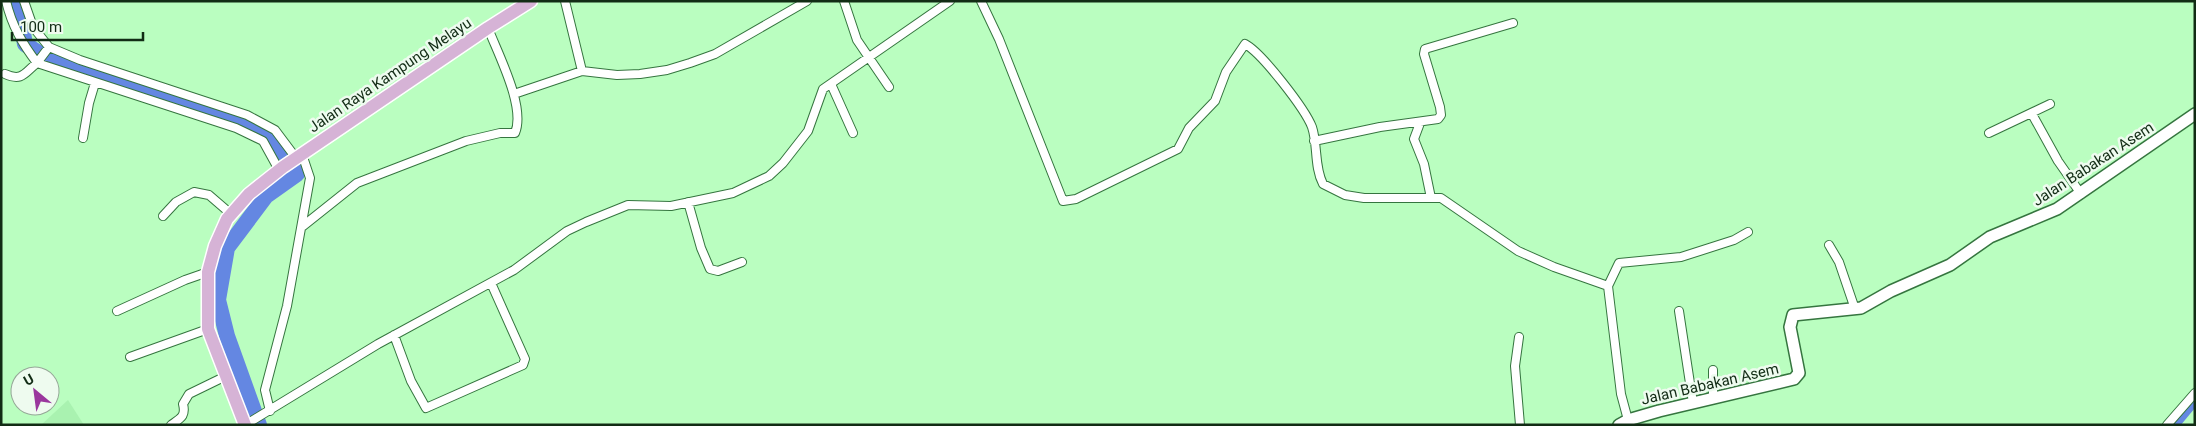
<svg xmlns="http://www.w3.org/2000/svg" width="2196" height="426" font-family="Roboto,sans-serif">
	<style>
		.built { fill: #a9f2b0 }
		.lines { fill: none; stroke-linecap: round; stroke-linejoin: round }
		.canal { stroke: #6487e2; stroke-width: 9 }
		.river { stroke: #6487e2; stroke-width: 16 }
		.street-casing { stroke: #35753f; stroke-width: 10 }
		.secondary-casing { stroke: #35753f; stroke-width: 14 }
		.primary-casing { stroke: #fff; stroke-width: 15 }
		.street { stroke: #fff; stroke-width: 8 }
		.secondary { stroke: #fff; stroke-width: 11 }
		.primary { stroke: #d6b3d6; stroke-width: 12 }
		.labels { text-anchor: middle; stroke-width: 5; stroke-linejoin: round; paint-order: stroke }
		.street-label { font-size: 15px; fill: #122c15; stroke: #eefbef }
	</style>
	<rect width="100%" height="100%" fill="#bafec0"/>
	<path class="built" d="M68,400L84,425H41Z"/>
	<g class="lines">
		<path class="canal" d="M2175,425L2195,401"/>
		<path class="river" d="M17,1L25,44L49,60L243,119L277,142L297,174L266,196L227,248L218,300L227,336L259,425"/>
		<defs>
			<path id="street" d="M6,1C12,26 22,43 37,63L49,47
				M24,1L33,27L49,47L80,60L247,115L275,130L296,158
				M565,1L582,71
				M844,1L857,40L889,87
				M981,1L999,39L1063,201L1076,199L1178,149L1189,128L1215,101L1226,72L1245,44C1262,53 1305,109 1312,127C1318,145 1314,167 1323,184L1345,195L1364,198H1441L1518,251L1554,267L1608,286L1621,394L1628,420
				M5,74C23,82 25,72 37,63L236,128L263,141L279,170
				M831,84L853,133
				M514,94L582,71L617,75L640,74L667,70L690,63L715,54L807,1
				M2032,114L2058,161L2081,194
				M1420,123L1414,139L1424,164L1431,198
				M1989,133L2050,104
				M83,138L89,103L95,83
				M1314,141L1380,127L1438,119L1441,115L1440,107L1424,54L1425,49L1513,23
				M688,202L701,248L710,269L718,271L742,262
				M163,216L176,202L194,192L209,195L231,214
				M303,226L357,183L466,141L500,133H515C526,107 498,54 488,28
				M1829,245L1839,262L1855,309
				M1608,286L1619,263L1681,257L1734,240L1748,232
				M117,311L185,280L208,272
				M1679,311L1693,403
				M394,335L411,381L426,408L523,365L525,359L491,283
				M1519,337L1515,366L1520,425
				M130,357L208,329
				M1713,370V398
				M270,411L265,390L287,306L310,178L302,154
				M171,425C181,418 186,416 183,404L189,394L226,376
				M245,425L378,344L514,270L567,231L586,222L628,205L671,206L733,193L769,176L783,163L808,131L823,89L950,1
				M2167,425L2195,393"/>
			<path id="secondary" d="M1619,425L1628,420L1659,411L1794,379L1799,373L1790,327L1793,315L1861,308L1891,291L1950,265L1990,237L2057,209L2195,114"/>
			<path id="primary" d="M245,425L208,329V272L215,246L227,219L249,194L283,167L488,28L531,1"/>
		</defs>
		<use href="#street" class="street-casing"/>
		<use href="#secondary" class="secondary-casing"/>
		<use href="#primary" class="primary-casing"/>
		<use href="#street" class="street"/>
		<use href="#secondary" class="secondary"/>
		<use href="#primary" class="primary"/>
	</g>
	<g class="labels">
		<g class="street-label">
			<text transform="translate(390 75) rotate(-34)" y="5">Jalan Raya Kampung Melayu</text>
			<text transform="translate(2093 164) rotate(-33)" y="5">Jalan Babakan Asem</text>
			<text transform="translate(1710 384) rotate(-13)" y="5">Jalan Babakan Asem</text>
		</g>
	</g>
	<rect width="2196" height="426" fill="none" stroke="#122c15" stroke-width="5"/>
	<g transform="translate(35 391) rotate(331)"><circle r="24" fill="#eefbef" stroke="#96a898"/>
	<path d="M0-4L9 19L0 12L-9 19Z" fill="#9a379d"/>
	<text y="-8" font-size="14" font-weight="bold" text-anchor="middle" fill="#122c15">U</text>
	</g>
	<path d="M12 32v8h131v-8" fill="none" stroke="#122c15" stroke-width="2.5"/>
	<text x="20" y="32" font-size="15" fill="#122c15" stroke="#eefbef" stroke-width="4" paint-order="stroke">100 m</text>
</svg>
